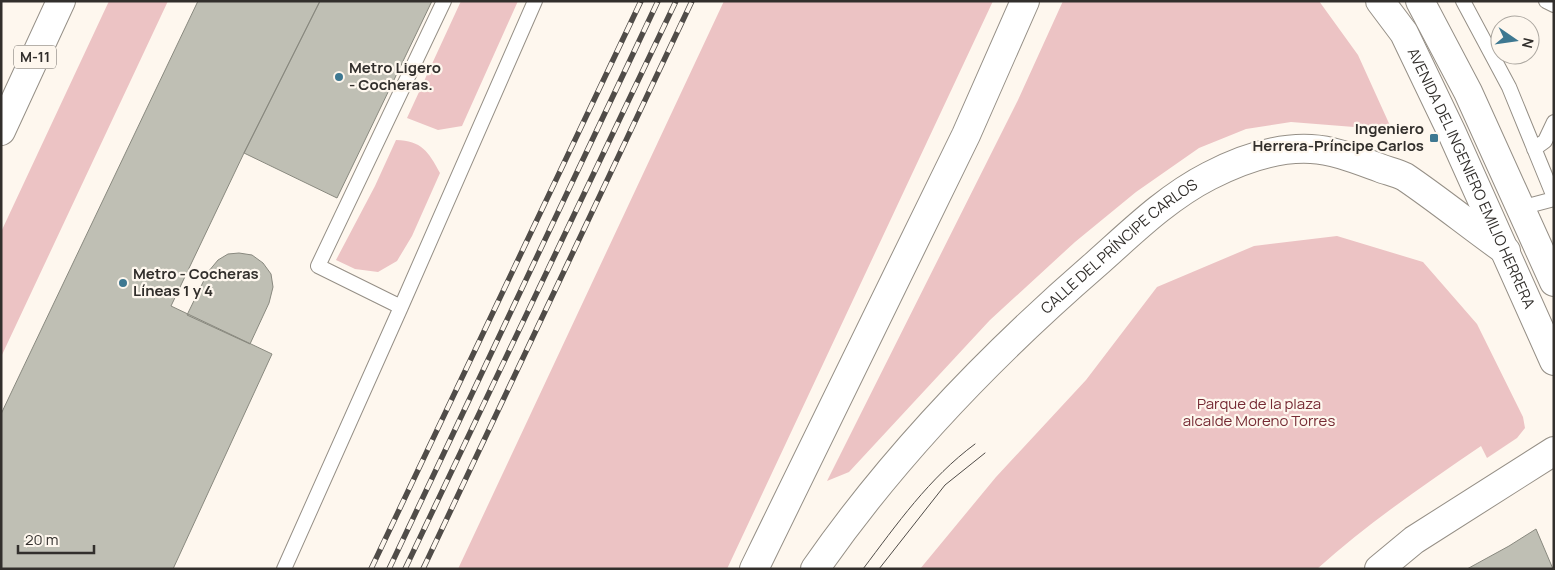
<svg xmlns="http://www.w3.org/2000/svg" width="1555" height="570" font-family="Manrope,sans-serif">
	<style>
		.green { fill: #ecc3c4 }
		.building { fill: #bfbfb4; stroke: #89897f }
		.lines { fill: none; stroke-linecap: round; stroke-linejoin: round }
		.service-casing { stroke: #958f86; stroke-width: 16 }
		.minor-casing { stroke: #958f86; stroke-width: 30 }
		.tertiary-casing { stroke: #958f86; stroke-width: 30 }
		.motorway-casing { stroke: #958f86; stroke-width: 30 }
		.service { stroke: #fff; stroke-width: 14 }
		.minor { stroke: #fff; stroke-width: 28 }
		.tertiary { stroke: #fff; stroke-width: 28 }
		.motorway { stroke: #fff; stroke-width: 28 }
		.tram { stroke: #504c48; stroke-width: 1 }
		.rail-casing { stroke: #504c48; stroke-width: 5.5 }
		.rail { stroke: #fef7ee; stroke-width: 4; stroke-dasharray: 11; stroke-linecap: butt }
		.poi-dot { fill: #3e7891; stroke: #fef7ee; stroke-width: 2 }
		.labels { text-anchor: middle; stroke-width: 4.5; stroke-linejoin: round; paint-order: stroke }
		.shield { fill: #fef7ee; stroke: #6f6b66; stroke-width: 1 }
		.shield-label { font-size: 14px; font-weight: bold; fill: #322f2c }
		.poi-label { font-size: 15px; font-weight: bold; fill: #322f2c; stroke: #fef7ee; text-anchor: start }
		.street-label { font-size: 15px; fill: #322f2c; stroke: #fef7ee }
		.park-label { font-size: 15px; fill: #762b34; stroke: #fef7ee }
	</style>
	<rect width="100%" height="100%" fill="#fef7ee"/>
	<path class="green" d="M109,1H168L1,357V232Z
		M461,1H518L462,126L438,130L407,118Z
		M724,1H993L727,569H458Z
		M1063,1H1319L1358,55L1392,130L1291,122L1246,129L1199,148L1136,192L1075,242L990,320L849,472L827,481L1018,100Z
		M396,140C422,141 428,151 440,173L412,236L397,261L378,272L355,269L336,260L375,186Z
		M1337,236L1423,262L1477,324L1523,417L1525,428L1517,438L1487,458L1481,446C1424,485 1368,523 1317,569H920L996,477L1086,380L1157,287L1254,246Z"/>
	<path class="building" d="M198,1H320L244,153L171,306L272,354L173,569H1V414Z
		M320,1H432L337,198L244,153Z
		M239,253L252,255L263,263L271,274L273,287L269,303L250,344L187,315L208,272L218,260L228,254Z
		M1536,529L1553,569H1467L1509,546Z"/>
	<g class="lines">
		<defs>
			<path id="service" d="M1463,1L1509,87L1554,197
				M1546,1L1554,5
				M1534,149L1545,141L1554,122
				M1520,208L1554,199
				M401,307L318,266L444,1
				M284,569L401,307L535,1"/>
			<g id="minor">
				<path d="M754,569L966,135L1025,1"/>
				<path id="s1" d="M815,569C894,455 991,355 1096,264C1131,233 1166,198 1209,176C1240,160 1275,147 1311,149C1334,150 1358,160 1380,168C1388,171 1397,173 1405,177C1439,200 1472,227 1506,251"/>
				<path d="M1379,569L1414,540L1554,451"/>
			</g>
			<g id="tertiary">
				<path id="s2" d="M1380,1L1404,33L1451,131L1554,361"/>
				<path d="M1420,1L1468,92L1554,282"/>
			</g>
			<path id="motorway" d="M1,131L61,1"/>
		</defs>
		<use href="#service" class="service-casing"/>
		<use href="#minor" class="minor-casing"/>
		<use href="#tertiary" class="tertiary-casing"/>
		<use href="#motorway" class="motorway-casing"/>
		<use href="#service" class="service"/>
		<use href="#minor" class="minor"/>
		<use href="#tertiary" class="tertiary"/>
		<use href="#motorway" class="motorway"/>
		<path class="tram" d="M863,569C897,524 929,478 975,444
			M879,569L945,485L985,453"/>
		<defs>
			<path id="rail" d="M371,569L641,1
				M389,569L658,1
				M405,569L676,1
				M423,569L692,1"/>
		</defs>
		<use href="#rail" class="rail-casing"/>
		<use href="#rail" class="rail"/>
	</g>
	<g class="poi-dot">
		<circle cx="339" cy="77" r="5"/>
		<rect x="1429" y="133" width="10" height="10" rx="2.5"/>
		<circle cx="123" cy="283" r="5"/>
	</g>
	<g class="labels">
		<rect class="shield" x="14" y="45.5" width="42" height="23" rx="4"/>
		<g class="shield-label">
			<text x="35" y="62">M-11</text>
		</g>
		<g class="poi-label">
			<text x="349" y="73">Metro Ligero<tspan x="349" dy="17">- Cocheras.</tspan></text>
			<text x="1424" y="134" text-anchor="end">Ingeniero<tspan x="1424" dy="17">Herrera-Príncipe Carlos</tspan></text>
			<text x="133" y="279">Metro - Cocheras<tspan x="133" dy="17">Líneas 1 y 4</tspan></text>
		</g>
		<g class="street-label">
			<text dy="5" stroke="none"><textPath href="#s2" startOffset="200">AVENIDA DEL INGENIERO EMILIO HERRERA</textPath></text>
			<text dy="5" stroke="none"><textPath href="#s1" startOffset="445">CALLE DEL PRÍNCIPE CARLOS</textPath></text>
		</g>
		<g class="park-label">
			<text x="1259" y="409">Parque de la plaza<tspan x="1259" dy="17">alcalde Moreno Torres</tspan></text>
		</g>
	</g>
	<rect width="1555" height="570" fill="none" stroke="#322f2c" stroke-width="5"/>
	<g transform="translate(1515 40) rotate(103)"><circle r="24" fill="#fef7ee" stroke="#aca7a0"/>
	<path d="M0-4L9 19L0 12L-9 19Z" fill="#3e7891"/>
	<text y="-8" font-size="14" font-weight="bold" text-anchor="middle" fill="#322f2c">N</text>
	</g>
	<path d="M18 545v8h76v-8" fill="none" stroke="#322f2c" stroke-width="2.5"/>
	<text x="25" y="545" font-size="15" fill="#322f2c" stroke="#fef7ee" stroke-width="4" paint-order="stroke">20 m</text>
</svg>
